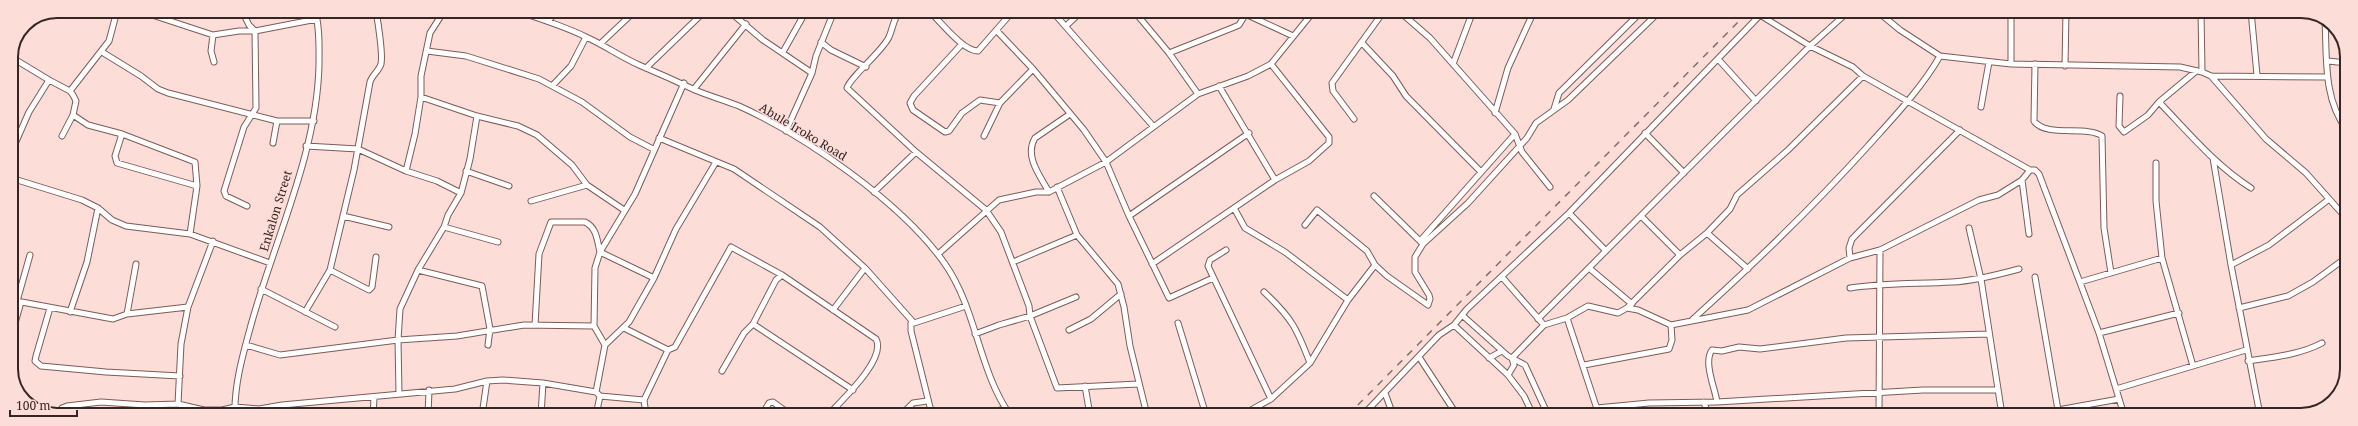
<svg xmlns="http://www.w3.org/2000/svg" width="2358" height="426" font-family="'Noto Serif',serif">
	<style>
		.lines { fill: none; stroke-linecap: round; stroke-linejoin: round }
		.minor-casing { stroke: #7d5c57; stroke-width: 7 }
		.minor { stroke: #fff; stroke-width: 5 }
		.rail { stroke: #836e6a; stroke-width: 1.5; stroke-dasharray: 7 7; stroke-linecap: butt }
		.labels { text-anchor: middle; stroke-width: 3; stroke-linejoin: round; paint-order: stroke }
		.street-label { font-size: 12px; fill: #342624; stroke: #fdddd8 }
		.rim { fill: none; stroke: #342624; stroke-width: 2 }
	</style>
	<rect width="100%" height="100%" fill="#fdddd8"/>
	<g class="lines">
		<defs>
			<path id="minor" d="M140,11L213,35L239,31H255L317,19
				M242,11L249,25L255,31L256,108L244,127L224,191L226,196L247,206
				M517,11C540,19 564,26 586,37C604,45 621,57 639,65C658,73 676,81 695,90C709,96 724,100 739,106C806,136 903,204 945,264C977,310 978,369 1010,415
				M729,11L763,40L812,73
				M900,11C893,19 893,28 889,37C882,52 850,77 847,88L916,152L986,210L1001,232L1029,306L1030,316L1057,388L1138,384
				M929,11C941,22 963,51 978,51L1013,11
				M1052,11L1153,126
				M1134,11L1169,53L1198,94
				M1239,11L1293,36
				M1399,11L1430,38L1515,134L1420,241
				M1877,11L1900,30L1940,56L2011,64L2180,67L2202,72L2211,76L2327,77
				M2201,11L2202,72
				M2251,11L2257,75
				M1760,15L1810,46L1853,67L1863,76L2030,170
				M737,16L740,11
				M2325,20C2327,58 2323,99 2347,130
				M548,21L557,11
				M1066,26L1082,11
				M997,31L1033,69L1084,130L1106,162L1129,216L1169,298L1213,278
				M213,35L211,51L214,62
				M821,42L831,50L866,67
				M600,44L635,11
				M962,44L914,96L910,103L913,110L945,132L949,131L962,113L980,100L1000,103
				M1363,44L1393,76L1406,96L1481,172
				M427,51L466,56L539,79L582,102L630,137L653,149
				M102,52L141,76L158,89L168,93L277,121H314
				M783,52L806,11
				M1169,53L1232,28L1239,25L1245,15
				M11,57L49,80L70,91L73,95L76,101L73,115L62,136
				M1718,59L1756,101
				M2328,61L2347,63
				M1271,64L1329,137V143L1309,161L1275,180
				M1453,64L1473,11
				M2011,64V11
				M2035,64L2034,121C2046,138 2086,125 2102,136L2104,228L2111,273
				M2065,66L2066,11
				M646,68L705,11
				M11,71L17,61
				M2211,76L2266,139L2306,173L2347,219
				M553,85L571,66L586,37
				M694,89L746,24
				M70,91L109,41L117,11
				M2120,96L2119,126L2124,132L2148,115L2159,102L2195,72
				M421,97L477,116L518,126L537,135L572,165L587,185L624,210
				M2159,102C2188,132 2216,166 2251,188
				M1981,107L1989,62
				M1554,109L1559,93L1642,11
				M1495,113L1508,68L1534,11
				M73,115L88,125L122,134
				M1354,119L1333,91L1332,83L1384,11
				M786,131L812,73L816,56L834,11
				M1645,133L1684,173
				M1515,134L1522,152L1550,187
				M984,136L1000,103L1033,69
				M659,138L734,169L820,227L865,268L914,323H911V331L932,415
				M273,143L277,121
				M14,146L29,112L49,80
				M306,146L358,149L406,171L437,181L461,193
				M2213,158L2231,265L2260,415
				M2156,163V201L2162,258L2193,366
				M406,171L415,134L421,97V76L430,33L444,11
				M466,171L509,186
				M11,178L82,200L98,208L112,220L126,226L190,234L270,263
				M2022,180L2029,234
				M1057,187L1077,235L1118,284L1124,307L1130,346L1147,415
				M874,192L916,152
				M1049,192C1040,176 1024,156 1035,138L1070,114
				M1374,196L1421,242
				M531,201L587,185
				M1234,208L1245,228L1285,252L1348,300
				M1569,213L1606,251
				M343,216L389,227
				M1129,216L1249,133
				M1641,216L1680,255
				M1305,225L1317,210L1367,251L1375,265L1387,276L1428,305L1430,299L1429,295L1415,272V257L1423,244L1468,203L1527,138L1536,123L1568,100L1660,11
				M444,227L498,242
				M1969,228L1981,279L2002,415
				M1707,233L1748,269
				M190,234L197,186L195,162L122,134L115,156L117,163L197,186
				M1226,250L1210,260L1208,266L1271,399
				M938,254L999,200L1036,192H1049L1106,162L1198,94L1248,76L1271,64L1314,11
				M1850,258L1849,248L1852,239L1960,130
				M1013,262L1077,235
				M1152,264L1275,180L1219,86
				M2231,265L2269,245L2328,200
				M1589,268L1632,304
				M330,270L369,290L372,287L376,257
				M418,270L482,286L490,329L488,345
				M1502,277L1544,325
				M2035,277L2058,410
				M2080,282L2162,258
				M1850,288C1884,283 1917,284 1952,282C1974,281 1997,275 2019,269
				M261,289L335,327
				M1264,292C1292,318 1297,329 1310,363
				M11,300L113,319L127,314L188,307
				M17,301L30,255
				M50,308L36,356L35,361L41,366L106,372L180,376
				M1627,308L1680,255L1707,233L1730,209L1737,195L1788,150L1863,76
				M2239,308L2288,296L2313,282L2347,257
				M833,310L865,268
				M70,312L87,262L98,208
				M305,312L330,270L354,170L370,82C372,75 379,71 381,64C383,54 378,22 376,11
				M127,314L136,264
				M1462,315L1508,356L1525,365L1548,415
				M1567,318L1599,415
				M1538,319L1810,46L1849,11
				M1693,319C1754,264 1813,207 1868,146C1893,118 1921,89 1940,56
				M914,323L966,306
				M1178,323L1206,415
				M753,324L853,390
				M535,325L539,254L551,222H585C597,228 597,240 600,252L654,278
				M1454,325L1508,375L1524,396L1533,415
				M624,328L668,350
				M1069,330L1091,319L1121,294
				M2099,333L2179,313
				M975,334L999,325L1030,316L1076,297
				M11,337L21,302
				M246,345L280,355L398,340L457,336L524,325L594,326
				M605,345L629,322L654,278L676,229L716,162
				M1419,357L1457,415
				M1489,358L1502,351
				M2248,361C2274,357 2299,355 2322,343
				M1584,365L1669,349L1672,340L1671,325
				M722,371L744,333L753,324L776,280L782,275
				M1508,375L1514,365L1512,358L1544,325L1567,318L1588,306L1618,313L1627,308L1638,310L1671,325L1748,310L1850,258L1880,250L1979,200L1998,195L2022,180L2030,170H2035L2039,174L2099,333L2124,415
				M1085,386L1090,415
				M2116,389L2246,350
				M1385,393L1393,415
				M399,394L398,340L400,309L418,270L444,227L448,215L461,193L470,159L477,116
				M600,396L644,400
				M1704,402L1708,415
				M1717,402C1715,388 1703,362 1712,350L1722,351L1739,347L1760,349L1846,338L1989,334
				M178,404L181,344L188,307L213,241
				M288,405L289,415
				M1597,408L1649,403L1717,402L1923,390H1998
				M57,415L62,408L67,406L101,402L145,405L178,404L204,410H222L235,407L259,409L282,405L455,389L487,381L503,380L543,383L596,392
				M235,415C234,385 243,354 251,325C274,241 317,154 319,65C319,48 320,28 315,11
				M373,415L374,398
				M428,415L429,390
				M482,415L487,381
				M541,415L543,383
				M596,415L600,396L596,392L605,345L594,326L595,268L600,252L635,194L684,83
				M646,415L644,400L668,350L675,347L731,247L782,275L876,339C887,359 841,401 828,415
				M762,415L769,403L773,402L791,415
				M901,415L913,403L927,401
				M976,415L1006,409
				M1242,415L1271,399L1310,363L1348,300L1375,265
				M1363,415L1439,335L1454,325L1467,309L1569,213L1764,11
				M1879,415L1880,250
				M2007,415L2058,410L2119,399"/>
		</defs>
		<use href="#minor" class="minor-casing"/>
		<use href="#minor" class="minor"/>
		<path class="rail" d="M1348,415L1749,11"/>
	</g>
	<g class="labels">
		<g class="street-label">
			<text transform="translate(803 132) rotate(31)" y="4">Abule Iroko Road</text>
			<text transform="translate(276 211) rotate(-73)" y="4">Enkalon Street</text>
		</g>
	</g>
	<path d="M0 0H2358V426H0ZM57 18H2301A39 39 0 0 1 2340 57V369A39 39 0 0 1 2301 408H57A39 39 0 0 1 18 369V57A39 39 0 0 1 57 18Z" fill="#fdddd8" fill-rule="evenodd"/>
	<path class="rim" d="M57 18H2301A39 39 0 0 1 2340 57V369A39 39 0 0 1 2301 408H57A39 39 0 0 1 18 369V57A39 39 0 0 1 57 18Z"/>
	<path d="M10 410v6h67v-6" fill="none" stroke="#342624" stroke-width="2"/>
	<text x="16" y="410" font-size="12" fill="#342624" stroke="#fdddd8" stroke-width="3" paint-order="stroke">100 m</text>
</svg>
